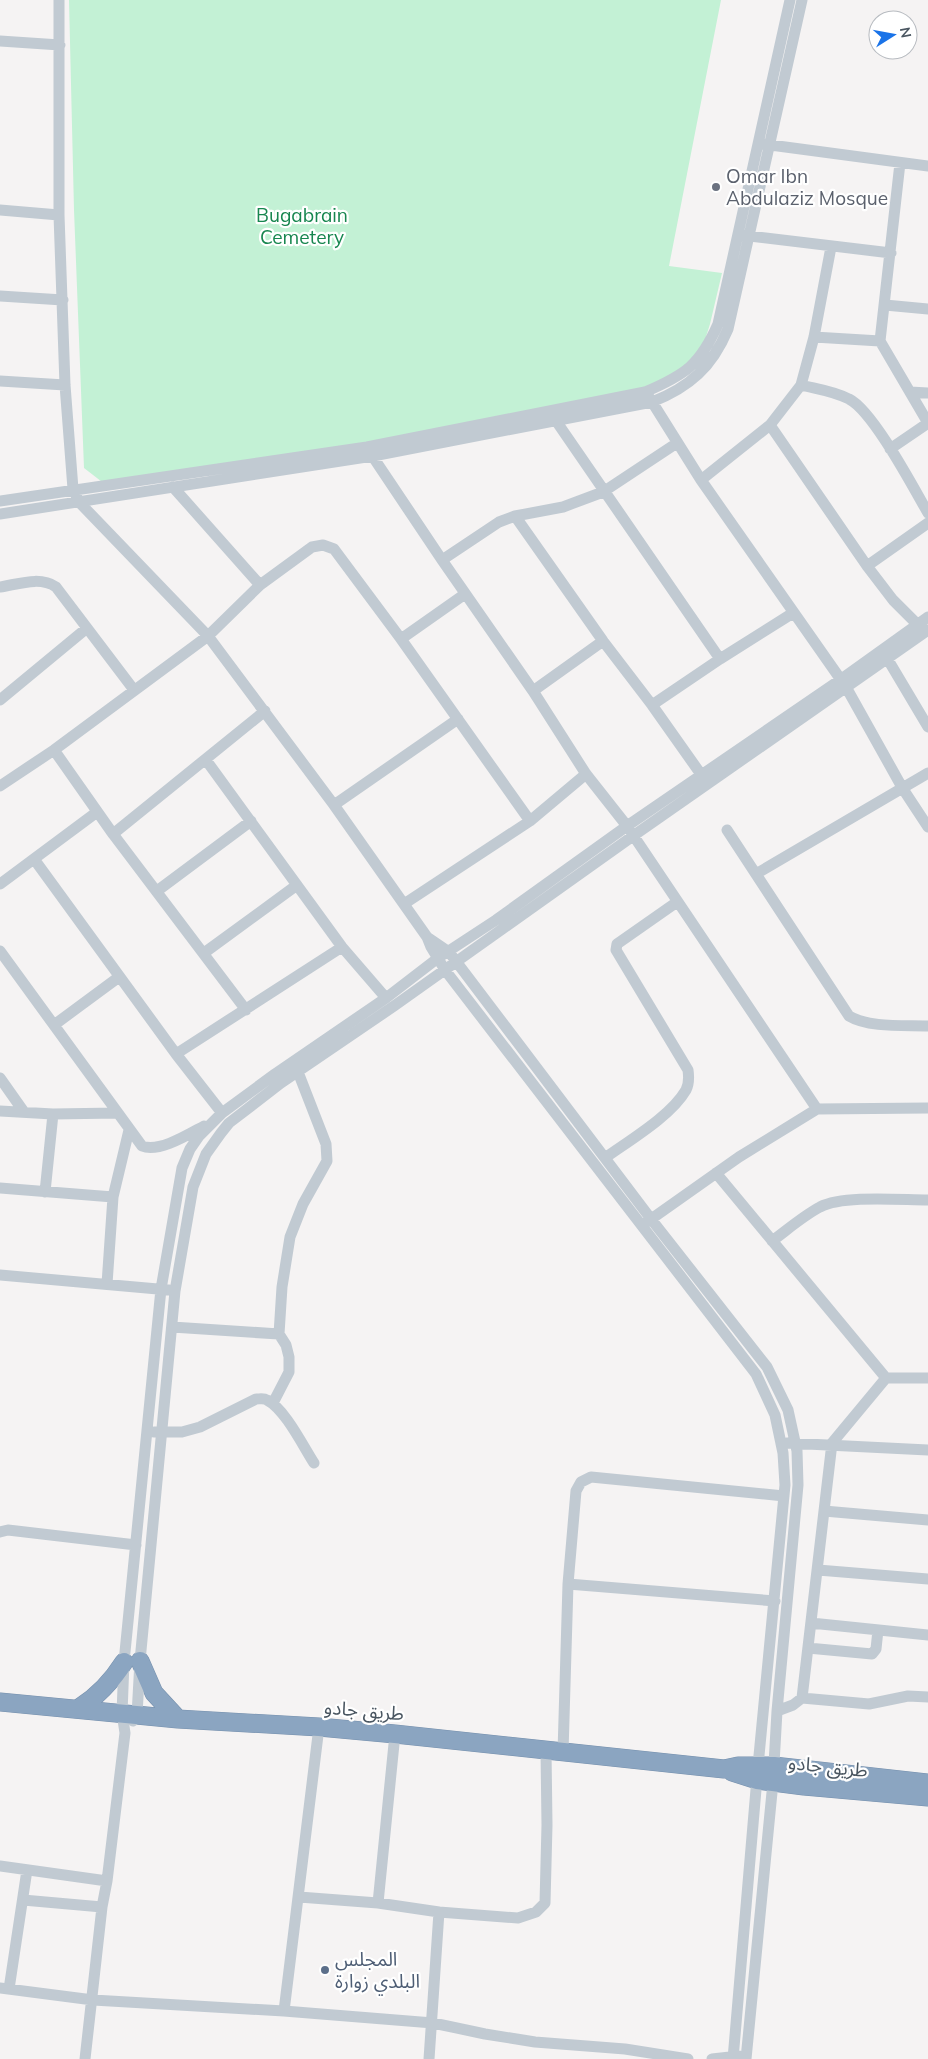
<svg xmlns="http://www.w3.org/2000/svg" width="928" height="2059" font-family="Mulish,'Noto Sans Arabic',sans-serif">
	<style>
		.green { fill: #c3f1d5 }
		.lines { fill: none; stroke-linecap: round; stroke-linejoin: round }
		.highway-casing { stroke: #7690ad; stroke-width: 19 }
		.minor { stroke: #c1cad2; stroke-width: 11 }
		.highway { stroke: #8ba5c1; stroke-width: 18 }
		.worship-dot { fill: #6b7280; stroke: #fff; stroke-width: 2 }
		.service-dot { fill: #5c6f8a; stroke: #fff; stroke-width: 2 }
		.labels { text-anchor: middle; stroke-width: 4.5; stroke-linejoin: round; paint-order: stroke }
		.worship-label { font-size: 19px; fill: #5b616d; stroke: #fff; text-anchor: start }
		.park-label { font-size: 19px; fill: #17864f; stroke: #fff }
		.street-label { font-size: 19px; fill: #4a5661; stroke: #fff }
		.service-label { font-size: 19px; fill: #4e5e75; stroke: #fff; text-anchor: start }
	</style>
	<rect width="100%" height="100%" fill="#f5f3f3"/>
	<path class="green" d="M69,0H721L669,266L722,273L710,324L704,343L691,361L652,388L377,442L106,485L84,468L74,210Z"/>
	<g class="lines">
		<defs>
			<path id="highway" d="M140,1661L154,1693L178,1719
				M0,1702L178,1719L319,1727L395,1734L724,1769L738,1766H774L928,1783
				M79,1708C98,1696 112,1681 124,1662
				M732,1772L757,1780L804,1786L928,1797"/>
		</defs>
		<use href="#highway" class="highway-casing"/>
		<path class="minor" d="M59,0V215L65,385L73,489L79,502L208,636L334,805L427,937L431,947L445,970L756,1374L775,1415L783,1453L785,1485L758,1766L733,2059
			M0,41L60,45
			M763,144L928,166
			M0,210L59,215
			M741,235L891,253
			M0,296L63,300
			M885,305L928,309
			M814,337L880,341L900,163
			M880,341L928,423
			M0,381L65,385
			M801,385C817,389 834,391 849,399C873,411 913,487 928,513
			M910,392L928,393
			M649,397L701,480L846,687L903,789L928,827
			M552,415L720,659
			M770,425L867,566L893,600L922,629
			M890,449L928,423
			M369,451L442,560L533,691L586,774L627,826L817,1109
			M701,480L770,425L801,385L814,337L831,247
			M173,487L260,585
			M0,501L367,447L645,392C685,375 700,365 718,324L790,0
			M0,514L373,456L652,402C690,387 712,367 728,329L802,0
			M515,516L603,641L652,705L705,780
			M442,560L499,522L515,516L563,507L603,492L677,443
			M867,566L928,523
			M0,587C19,584 40,576 56,587L134,690
			M401,639L465,594
			M884,653L928,727
			M533,691L603,641
			M0,700L87,628
			M652,705L720,659L793,613
			M54,750L113,834L246,1010
			M206,760L342,947L386,998
			M0,786L54,750L208,636L260,585L312,547L323,545L334,549L401,639L530,821
			M334,805L458,719
			M727,830L849,1016C869,1028 905,1025 928,1026
			M113,834L265,711
			M34,859L176,1054L222,1113
			M756,874L928,773
			M0,884L97,812
			M157,891L251,821
			M404,904L530,821L586,774
			M427,937L449,952L651,1219L767,1367L788,1410L797,1451L798,1485L777,1711L773,1782L746,2059
			M0,951L142,1146C159,1153 189,1134 204,1126
			M204,953L297,885
			M54,1025L119,977
			M176,1054L342,947
			M0,1078L24,1112
			M0,1111L53,1114L117,1113
			M605,1158C630,1140 671,1116 686,1090C689,1084 689,1077 688,1070L616,950L617,944L677,902
			M716,1173L886,1378L832,1443L802,1698
			M0,1188L113,1197
			M45,1192L53,1114
			M647,1222L739,1157L817,1109L928,1108
			M772,1241C787,1230 803,1216 820,1207C844,1195 900,1200 928,1200
			M0,1275L169,1290
			M107,1284L113,1197L129,1130
			M172,1327L279,1334
			M886,1378H928
			M273,1403L289,1372V1357L286,1345L279,1334L282,1287L290,1237L303,1204L327,1161L326,1144L298,1072
			M154,1432H182L200,1427L256,1399C260,1399 264,1398 267,1400C285,1409 303,1446 314,1463
			M787,1443L928,1450
			M824,1511L928,1520
			M0,1532L8,1530L136,1545
			M818,1570L928,1579
			M568,1584L775,1601
			M811,1623L928,1635
			M808,1648L872,1654L876,1649L878,1630
			M777,1711L793,1705L802,1698L869,1704L908,1696L928,1697
			M133,1721L137,1715L140,1661L175,1291L193,1187L206,1154L221,1133L229,1123L281,1083L394,1006L633,836L928,630
			M395,1734L378,1903L439,1912L429,2059
			M563,1752L568,1584L576,1491L581,1482L591,1477L784,1496
			M0,1866L107,1881
			M299,1897L378,1903
			M23,1900L102,1907
			M439,1912L518,1918L536,1912L545,1903L547,1825L546,1750
			M0,1988L93,2000L284,2011L319,1727
			M9,1989L27,1870
			M284,2011L433,2023L485,2034L535,2042L625,2049L688,2059
			M85,2059L102,1907L107,1881L125,1733L122,1713L124,1662L161,1289L182,1168L190,1149L199,1136L222,1113L275,1074L386,998L438,958L496,920L627,826L840,680L928,617
			M712,2059L739,2056"/>
		<use href="#highway" class="highway"/>
	</g>
	<circle class="worship-dot" cx="716" cy="187" r="5"/>
	<circle class="service-dot" cx="325" cy="1970" r="5"/>
	<g class="labels">
		<g class="worship-label">
			<text x="726" y="183">Omar Ibn<tspan x="726" dy="22">Abdulaziz Mosque</tspan></text>
		</g>
		<g class="park-label">
			<text x="302" y="222">Bugabrain<tspan x="302" dy="22">Cemetery</tspan></text>
		</g>
		<g class="street-label">
			<text transform="translate(364 1710) rotate(5)" y="7">طريق جادو</text>
			<text transform="translate(828 1766) rotate(6)" y="7">طريق جادو</text>
		</g>
		<g class="service-label">
			<text x="335" y="1966">المجلس<tspan x="335" dy="22">البلدي زوارة</tspan></text>
		</g>
	</g>
	<g transform="translate(893 35) rotate(79)"><circle r="24" fill="#ffffff" stroke="#b7bbc0"/>
	<path d="M0-4L9 19L0 12L-9 19Z" fill="#1a73e8"/>
	<text y="-8" font-size="14" font-weight="bold" text-anchor="middle" fill="#4a5661">N</text>
	</g>
</svg>
